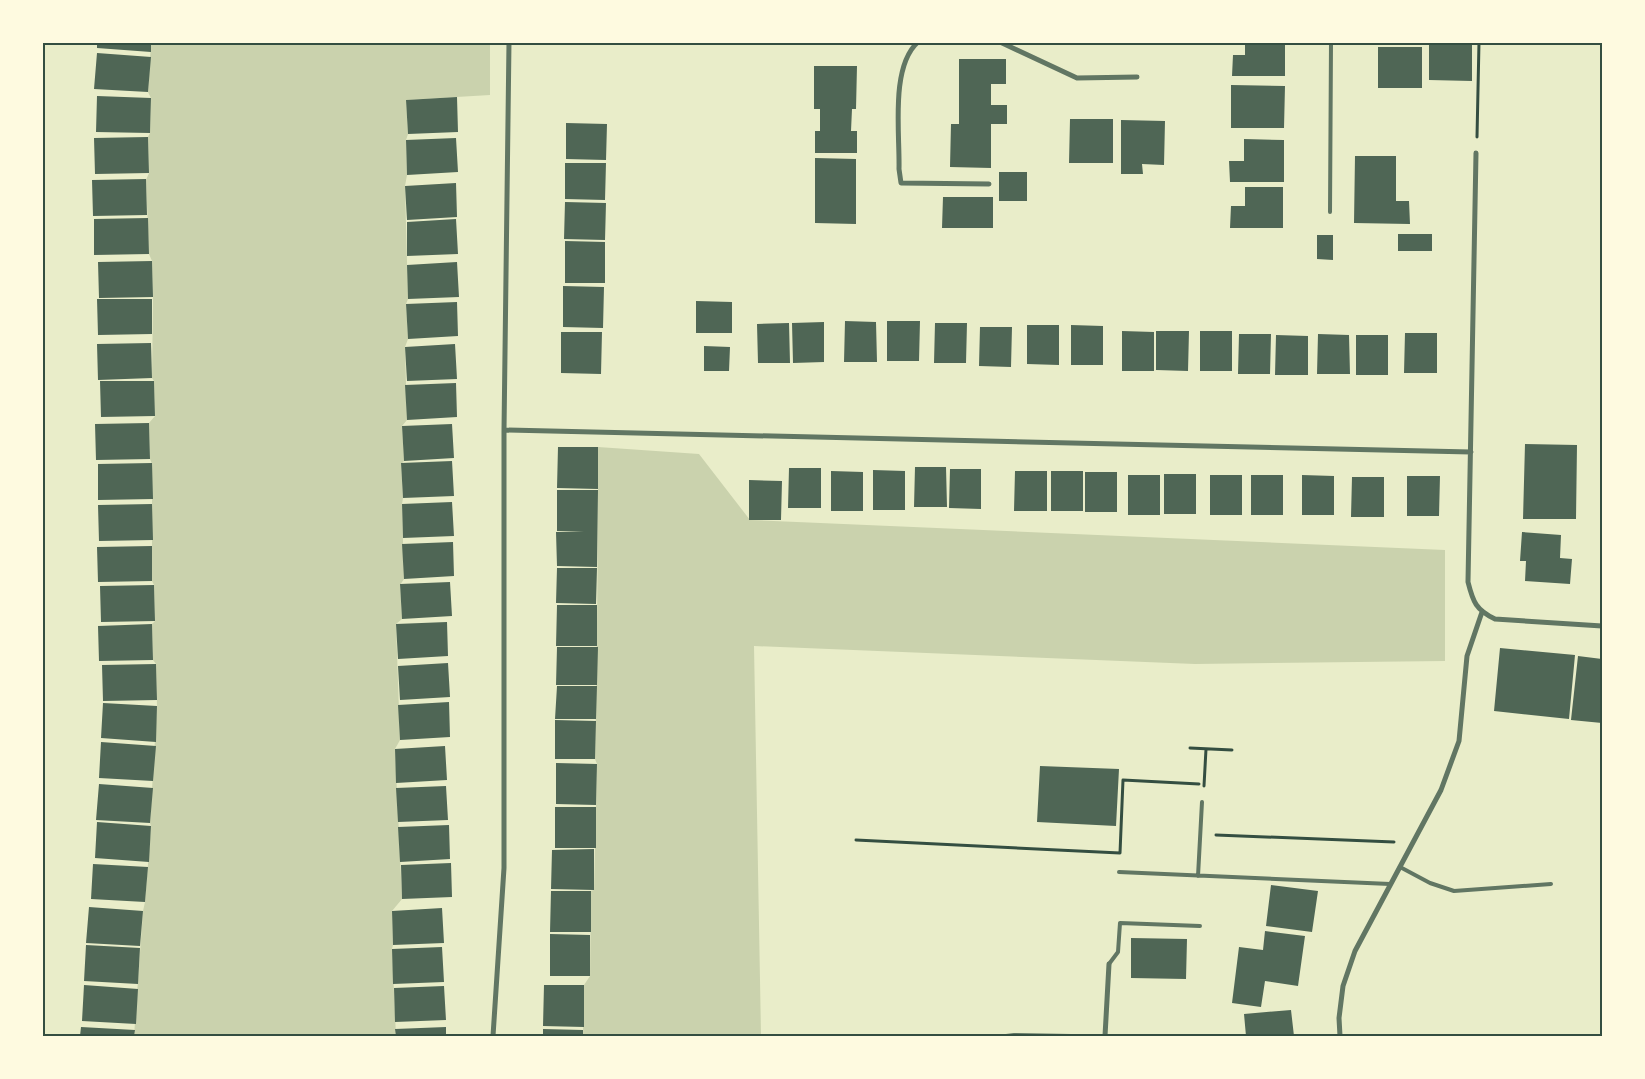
<svg xmlns="http://www.w3.org/2000/svg" width="1645" height="1079" font-family="'PT Sans Narrow',sans-serif">
	<style>
		.green { fill: #cad2ad }
		.building { fill: #4f6655 }
		.lines { fill: none; stroke-linecap: round; stroke-linejoin: round }
		.path { stroke: #344e41; stroke-width: 3 }
		.service { stroke: #617663; stroke-width: 4 }
		.minor { stroke: #617663; stroke-width: 5 }
		.neatline { fill: none; stroke: #344e41; stroke-width: 2 }
	</style>
	<rect width="100%" height="100%" fill="#e9edc9"/>
	<path class="green" d="M151,43H490V95L406,100L408,134L406,140L407,175L405,186L408,299L406,304L408,339L405,347L407,420L402,426L404,461L401,464L403,498L402,504L404,579L400,585L402,619L396,624L400,740L395,749L402,899L392,911L393,945L392,949L396,1036H134L143,911L145,902L151,826L150,823L157,706L156,664L153,660L152,624L155,621L154,585L152,581V464L150,459L149,423L155,416L154,381L152,378L153,297L152,261L149,254L146,180L149,173L148,137L150,133L151,98L148,92Z
		M598,447L699,454L750,520L1445,550V661L1195,664L754,646L761,1036H583L584,985L590,976L591,891L594,890L597,764L595,759C597,655 598,551 598,447Z"/>
	<path class="building" d="M97,42H151V52L97,48Z
		M1245,42H1285V76H1232L1233,55H1245Z
		M1429,42H1472V81L1429,80Z
		M1378,47H1422V88H1378Z
		M97,53L151,57L148,92L94,89Z
		M959,59H1006V84H991V105H1007V124H991V168L950,167L951,124H959Z
		M814,66H857L856,109H852L851,131H857V153H815V131H820V109H814Z
		M1231,85L1285,86L1284,128H1231Z
		M97,96L151,98L150,133L96,132Z
		M457,97L458,132L408,134L406,100Z
		M1070,119H1113V163H1069Z
		M1121,120L1165,121L1164,165L1142,164L1143,174H1121Z
		M566,123L607,124L606,160L566,159Z
		M148,137L149,173L95,174L94,138Z
		M456,138L458,172L407,175L406,140Z
		M1244,139L1284,140V182H1230L1229,161H1244Z
		M1355,156H1396V201H1409L1410,224L1354,223Z
		M815,158L856,159V224L815,223Z
		M565,163H606L605,200L565,199Z
		M999,172H1027V201H999Z
		M146,179L147,215L93,216L92,180Z
		M456,183L457,217L407,220L405,186Z
		M1245,187H1283V228H1230L1231,206H1245Z
		M943,197H993V228H942Z
		M565,202L606,203L605,240L564,239Z
		M148,218L149,254L94,255V219Z
		M456,219L458,254L407,256V222Z
		M1398,234H1432V251H1398Z
		M1317,235H1333V260L1317,259Z
		M565,241L605,242V283H565Z
		M152,261L153,297L99,298L98,262Z
		M457,262L459,297L408,299L407,265Z
		M563,286L604,287L603,328L563,327Z
		M97,299H152V334L98,335Z
		M696,301L732,302V333H696Z
		M457,302L458,336L408,339L406,304Z
		M845,321L876,322L877,362H844Z
		M887,321H920L919,361H887Z
		M824,322V362L793,363L792,323Z
		M789,323L790,363H758L757,324Z
		M935,323H967L966,363H934Z
		M1027,325H1059V365L1027,364Z
		M1071,325L1103,326V365H1071Z
		M980,327H1012L1011,367L979,366Z
		M1122,331L1154,332V371H1122Z
		M1156,331H1189L1188,371L1156,370Z
		M1200,331H1232V371H1200Z
		M561,332H602L601,374L561,373Z
		M1405,333H1437V373H1404Z
		M1239,334H1271L1270,374H1238Z
		M1318,334L1349,335L1350,374H1317Z
		M1276,335L1308,336V375H1275Z
		M1356,335H1388V375H1356Z
		M151,343L152,378L98,380L97,344Z
		M455,344L457,379L407,381L405,347Z
		M704,346L730,347L729,371H704Z
		M100,381H154L155,416L101,417Z
		M456,383L457,417L407,420L405,385Z
		M149,423L150,459L96,460L95,424Z
		M452,424L454,458L404,461L402,426Z
		M1525,444L1577,445L1576,519H1523Z
		M558,447H598V489L557,488Z
		M452,461L454,496L403,498L401,463Z
		M152,463L153,499L98,500V464Z
		M915,467H946L947,507H914Z
		M789,468H821V508H788Z
		M950,469H981V509L949,508Z
		M873,470L905,471V510H873Z
		M831,471L863,472V511H831Z
		M1015,471H1047V511H1014Z
		M1051,471H1083V511H1051Z
		M1085,472H1117V512H1085Z
		M1164,474H1196V514H1164Z
		M1128,475H1160V515H1128Z
		M1210,475H1242V515H1210Z
		M1251,475H1283V515H1251Z
		M1302,475L1334,476V515H1302Z
		M1407,476H1440L1439,516H1407Z
		M1352,477H1384V517H1351Z
		M749,480L782,481L781,520H749Z
		M557,490H598L597,567L557,566L556,532H584L557,531Z
		M452,502L454,536L403,538L402,504Z
		M152,504L153,540L99,541L98,505Z
		M1522,532L1561,535L1560,558L1572,559L1570,584L1525,581L1526,561H1520Z
		M453,542L454,576L404,579L402,544Z
		M152,546V581L98,582L97,547Z
		M557,568H597L596,604L556,603Z
		M450,582L452,616L402,619L400,584Z
		M154,585L155,621L101,622L100,586Z
		M557,605H597V646H556Z
		M447,622L448,656L398,659L396,624Z
		M152,624L153,660L99,661L98,626Z
		M557,647H598L597,685H556Z
		M1500,648L1575,655L1569,719L1494,711Z
		M1578,656L1602,659V723L1571,720Z
		M448,663L450,697L400,700L398,666Z
		M156,664L157,700L103,701L102,665Z
		M557,686H597L596,719H555Z
		M449,702L450,737L400,740L398,705Z
		M103,703L157,706L156,742L101,738Z
		M555,720L596,721L595,759H555Z
		M101,742L156,746L153,781L99,778Z
		M445,746L447,780L396,783L395,749Z
		M556,763L597,764L596,805L556,804Z
		M1040,766L1119,769L1116,826L1037,822Z
		M99,784L153,788L150,823L96,820Z
		M446,786L448,820L398,822L396,788Z
		M555,807H596V848H555Z
		M97,822L151,826L149,862L95,858Z
		M449,825L450,859L400,862L398,827Z
		M594,849V890L551,889L552,850Z
		M451,863L452,897L402,899L401,865Z
		M93,864L148,867L145,902L91,899Z
		M1271,885L1318,891L1312,932L1266,926Z
		M551,891H591V932H550Z
		M89,907L143,911L140,946L86,943Z
		M442,908L444,943L393,945L392,911Z
		M1265,931L1305,936L1298,986L1265,981L1261,1007L1232,1003L1239,947L1263,950Z
		M550,934L590,935V976H550Z
		M1131,938L1187,939L1186,979L1131,978Z
		M86,945L140,948L138,984L84,981Z
		M442,947L444,982L393,984L392,949Z
		M84,985L138,989L136,1024L82,1021Z
		M544,985H584V1027L543,1026Z
		M444,986L446,1020L395,1022L394,988Z
		M1291,1010L1294,1036H1246L1244,1014Z
		M81,1027L135,1030L134,1036H80Z
		M446,1027V1036H396L395,1029Z
		M543,1029L583,1030V1036H543Z"/>
	<g class="lines">
		<path class="path" d="M1477,137L1479,42
			M1190,748L1232,750
			M1204,786L1206,749
			M1216,835L1394,842
			M856,840L1120,853
			M1120,853L1123,780L1199,784"/>
		<path class="service" d="M1330,212L1331,42
			M1400,867L1430,883L1454,891L1551,884
			M1119,872L1390,884
			M1198,876L1202,802
			M1109,964L1118,952L1120,923L1200,926
			M1006,1036L1014,1035L1071,1036"/>
		<path class="minor" d="M918,42C890,67 900,134 899,169L901,183L989,184
			M1000,42L1077,78L1137,77
			M1476,153L1468,582C1473,602 1476,610 1495,619L1602,626
			M504,430L1471,452
			M493,1036L504,868V430L509,42
			M1105,1036L1109,964
			M1340,1036L1339,1018L1343,986L1355,951L1441,790L1459,741L1467,656L1482,612"/>
	</g>
	<rect width="1645" height="1079" fill="none" stroke="#fefae0" stroke-width="88"/>
	<rect x="44" y="44" width="1557" height="991" class="neatline"/>
</svg>
